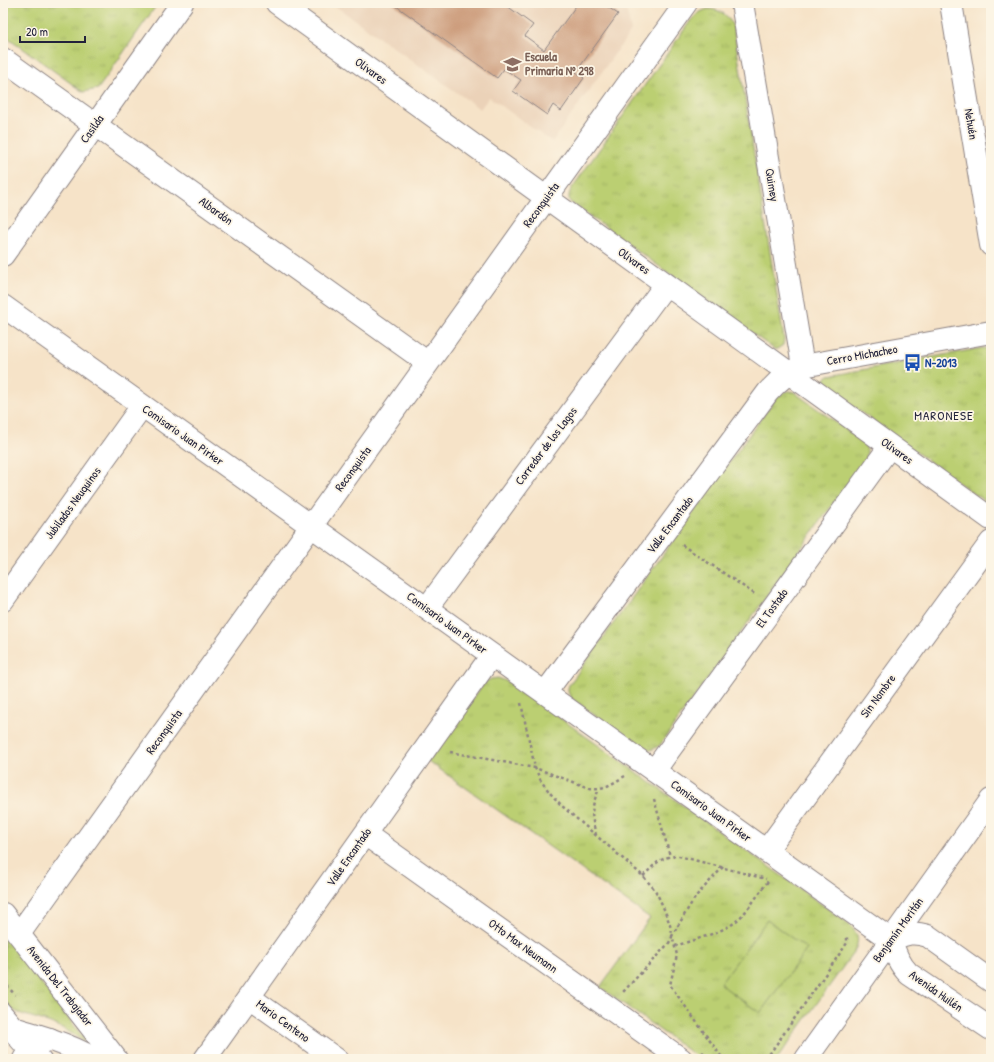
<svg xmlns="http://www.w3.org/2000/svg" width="994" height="1062" font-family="'Patrick Hand',sans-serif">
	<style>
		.built { fill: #ebd2b8 }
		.grass { fill: url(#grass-tufts); stroke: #6e7856 }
		.garden { fill: #bbcf72; stroke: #6e7856 }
		.building { fill: #cd9e7e }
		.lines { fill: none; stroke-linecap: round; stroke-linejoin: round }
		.service-casing { stroke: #8c8282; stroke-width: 14 }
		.minor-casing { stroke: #8c8282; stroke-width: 24 }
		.tertiary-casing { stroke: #8c8282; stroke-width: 24 }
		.secondary-casing { stroke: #8c8282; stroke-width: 24 }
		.primary-casing { stroke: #8c8282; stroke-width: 24 }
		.path { stroke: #8c8282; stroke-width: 2.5; stroke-dasharray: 3 3; stroke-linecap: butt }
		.service { stroke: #fff; stroke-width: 12 }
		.minor { stroke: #fff; stroke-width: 22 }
		.tertiary { stroke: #fff; stroke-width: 22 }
		.secondary { stroke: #fff; stroke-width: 22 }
		.primary { stroke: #fff; stroke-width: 22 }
		.labels { text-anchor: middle; stroke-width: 3.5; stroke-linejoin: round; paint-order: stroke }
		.education-label { font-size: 12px; font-weight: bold; fill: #785e54; stroke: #fcf5e5; text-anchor: start }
		.street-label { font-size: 12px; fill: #22223b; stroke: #fcf5e5 }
		.transit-label { font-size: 12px; font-weight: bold; fill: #164399; stroke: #fcf5e5; text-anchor: start }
		.neighbourhood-label { font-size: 13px; letter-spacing: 1px; fill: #22223b; stroke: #fcf5e5 }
	</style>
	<defs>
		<pattern id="grass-tufts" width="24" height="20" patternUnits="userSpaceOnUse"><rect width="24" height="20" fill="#bbcf72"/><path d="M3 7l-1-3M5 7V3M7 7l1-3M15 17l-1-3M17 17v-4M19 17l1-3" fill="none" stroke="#a0b164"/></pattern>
	</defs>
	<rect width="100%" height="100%" fill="#fcf5e5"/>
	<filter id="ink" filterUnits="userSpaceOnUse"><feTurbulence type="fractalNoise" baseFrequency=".025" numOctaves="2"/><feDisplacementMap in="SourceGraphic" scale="8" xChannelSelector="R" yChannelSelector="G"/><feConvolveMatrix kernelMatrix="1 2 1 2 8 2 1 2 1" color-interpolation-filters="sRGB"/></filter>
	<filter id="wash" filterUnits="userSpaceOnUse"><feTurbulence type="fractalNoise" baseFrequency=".012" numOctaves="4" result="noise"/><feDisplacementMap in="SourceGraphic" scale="16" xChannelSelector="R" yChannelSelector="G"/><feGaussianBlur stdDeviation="0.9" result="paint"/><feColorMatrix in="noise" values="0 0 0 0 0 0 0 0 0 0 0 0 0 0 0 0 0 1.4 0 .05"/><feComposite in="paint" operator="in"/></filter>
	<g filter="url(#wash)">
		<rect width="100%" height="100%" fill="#f6e3c8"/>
		<path class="built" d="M331,3H613L627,12L631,31L552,142L489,97L480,109Z"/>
		<path class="grass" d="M3,3H158L98,89L83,92L3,34Z
			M708,9C723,10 730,16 734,31L784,339L783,345L777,349H774L570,202C568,197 569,193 572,188L691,20C696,15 700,11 708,9Z
			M982,348L991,349V506L826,387L824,382L825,379L829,376Z
			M789,391L794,392L798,395L863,442C867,447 868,452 866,458L660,745C654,750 648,751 641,749L571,698C568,693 567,690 569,685L776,398L784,392Z
			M498,678L511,683L845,921C857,931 862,939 853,953L777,1059H700L600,987L650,918L428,761L485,682L491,679Z
			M3,934L89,1045C76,1036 63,1027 48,1022C32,1016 14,1015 3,1002Z"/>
		<path class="garden" d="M767,920L807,949L760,1013L720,984Z"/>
		<g id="blocks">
			<path class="building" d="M392,3H503L533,25L525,36L544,50L578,3H602L618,14L576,72L584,78L561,111L553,105L547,115L513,91L521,80L504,69L497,78Z"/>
		</g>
	</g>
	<g filter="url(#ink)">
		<use href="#blocks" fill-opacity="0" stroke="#8c8282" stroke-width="1"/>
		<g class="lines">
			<defs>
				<path id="service" d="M3,1008L19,1027
					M4,1028L30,1058
					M32,1043L45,1059"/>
				<path id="minor" d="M277,3L991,519
					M742,3L803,366
					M951,3L991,245
					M3,59L428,363
					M3,255L182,3
					M3,306L891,940L991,800
					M3,600L142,406
					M427,608L666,284
					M545,693L768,392C778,381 789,371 803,366L991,332
					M654,771L890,446
					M365,834L681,1059
					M766,851L991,542
					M19,934L686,3
					M249,997L336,1059
					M205,1059L492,655"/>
				<path id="tertiary" d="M891,940C895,953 899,964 909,974L991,1029
					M891,940C906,934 911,931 928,936L991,981
					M806,1059L891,940"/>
				<path id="secondary" d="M3,1025C35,1034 66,1043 95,1059"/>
				<path id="primary" d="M3,914L116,1059
					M24,1059C31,1048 38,1043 50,1039"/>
			</defs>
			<use href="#service" class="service-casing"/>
			<use href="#minor" class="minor-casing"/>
			<use href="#tertiary" class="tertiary-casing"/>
			<use href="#secondary" class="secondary-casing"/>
			<use href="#primary" class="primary-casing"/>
			<path class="path" d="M682,545L756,595
				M521,703L535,768L541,781L551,794L562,806L643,876C647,881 651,885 655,890C659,897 674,930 672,937C671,939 670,941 669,943L623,992
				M450,752L535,768L590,788C605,790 613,783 625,776
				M654,799L670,856
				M596,835C591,815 590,809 599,789
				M723,867L697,895L689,907L672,936L677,955L670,985L723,1059
				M643,876C656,864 660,856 679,856L766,879
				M675,946C693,940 714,935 731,925C747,914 757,895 769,880
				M3,981L15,995
				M702,1052L712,1059
				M766,1059L843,949L847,943V935"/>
			<use href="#service" class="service"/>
			<use href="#minor" class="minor"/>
			<use href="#tertiary" class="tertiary"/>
			<use href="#secondary" class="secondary"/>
			<use href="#primary" class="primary"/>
		</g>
	</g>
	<defs>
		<symbol id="school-bare" viewBox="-9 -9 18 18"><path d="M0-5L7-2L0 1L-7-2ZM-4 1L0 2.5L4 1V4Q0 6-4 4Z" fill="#8d6e63" stroke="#fcf5e5" stroke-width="2.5" paint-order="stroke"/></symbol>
		<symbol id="bus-bare" viewBox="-9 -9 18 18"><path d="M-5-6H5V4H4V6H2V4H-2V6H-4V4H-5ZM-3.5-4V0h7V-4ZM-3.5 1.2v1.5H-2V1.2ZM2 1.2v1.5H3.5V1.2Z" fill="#1a4fb4" stroke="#fcf5e5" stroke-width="2.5" paint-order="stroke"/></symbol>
	</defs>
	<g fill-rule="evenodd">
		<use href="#school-bare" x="500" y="52" width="25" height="25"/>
		<use href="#bus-bare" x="900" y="350" width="25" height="25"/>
	</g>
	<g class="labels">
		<g class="education-label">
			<text x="525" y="61">Escuela<tspan x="525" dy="14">Primaria Nº 298</tspan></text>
		</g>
		<g class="street-label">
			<text transform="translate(371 71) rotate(36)" y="4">Olivares</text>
			<text transform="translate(971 124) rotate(81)" y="4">Nehuén</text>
			<text transform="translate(92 129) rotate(-55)" y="4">Casilda</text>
			<text transform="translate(772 185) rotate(80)" y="4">Quimey</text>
			<text transform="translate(541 205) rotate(-54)" y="4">Reconquista</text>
			<text transform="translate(216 211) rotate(36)" y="4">Albardón</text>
			<text transform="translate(634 261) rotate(36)" y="4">Olivares</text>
			<text transform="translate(862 355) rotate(-10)" y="4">Cerro Michacheo</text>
			<text transform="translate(183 435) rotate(35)" y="4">Comisario Juan Pirker</text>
			<text transform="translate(546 446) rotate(-53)" y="4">Corredor de los Lagos</text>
			<text transform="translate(897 451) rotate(36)" y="4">Olivares</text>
			<text transform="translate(353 469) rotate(-54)" y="4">Reconquista</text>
			<text transform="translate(73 503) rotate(-54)" y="4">Jubilados Neuquinos</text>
			<text transform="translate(670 525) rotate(-53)" y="4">Valle Encantado</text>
			<text transform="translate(772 608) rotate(-54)" y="4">El Tostado</text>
			<text transform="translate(447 623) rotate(36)" y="4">Comisario Juan Pirker</text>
			<text transform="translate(878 696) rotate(-54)" y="4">Sin Nombre</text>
			<text transform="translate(164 732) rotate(-54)" y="4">Reconquista</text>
			<text transform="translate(711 811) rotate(36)" y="4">Comisario Juan Pirker</text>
			<text transform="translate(349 857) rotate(-55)" y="4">Valle Encantado</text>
			<text transform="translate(898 930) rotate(-54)" y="4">Benjamín Moritán</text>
			<text transform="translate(523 946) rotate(36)" y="4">Otto Max Neumann</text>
			<text transform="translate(60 986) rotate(52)" y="4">Avenida Del Trabajador</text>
			<text transform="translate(936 991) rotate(35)" y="4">Avenida Huilén</text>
			<text transform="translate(283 1021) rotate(36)" y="4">Mario Centeno</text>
		</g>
		<g class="transit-label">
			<text x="925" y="367">N-2013</text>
		</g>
		<g class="neighbourhood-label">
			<text x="944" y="420">MARONESE</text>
		</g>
	</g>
	<rect width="994" height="1062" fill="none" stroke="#fcf5e5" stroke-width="16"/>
	<path d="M20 36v6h65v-6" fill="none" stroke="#22223b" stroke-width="2"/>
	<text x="26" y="36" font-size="12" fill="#22223b" stroke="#fcf5e5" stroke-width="3" paint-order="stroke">20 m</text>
</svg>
